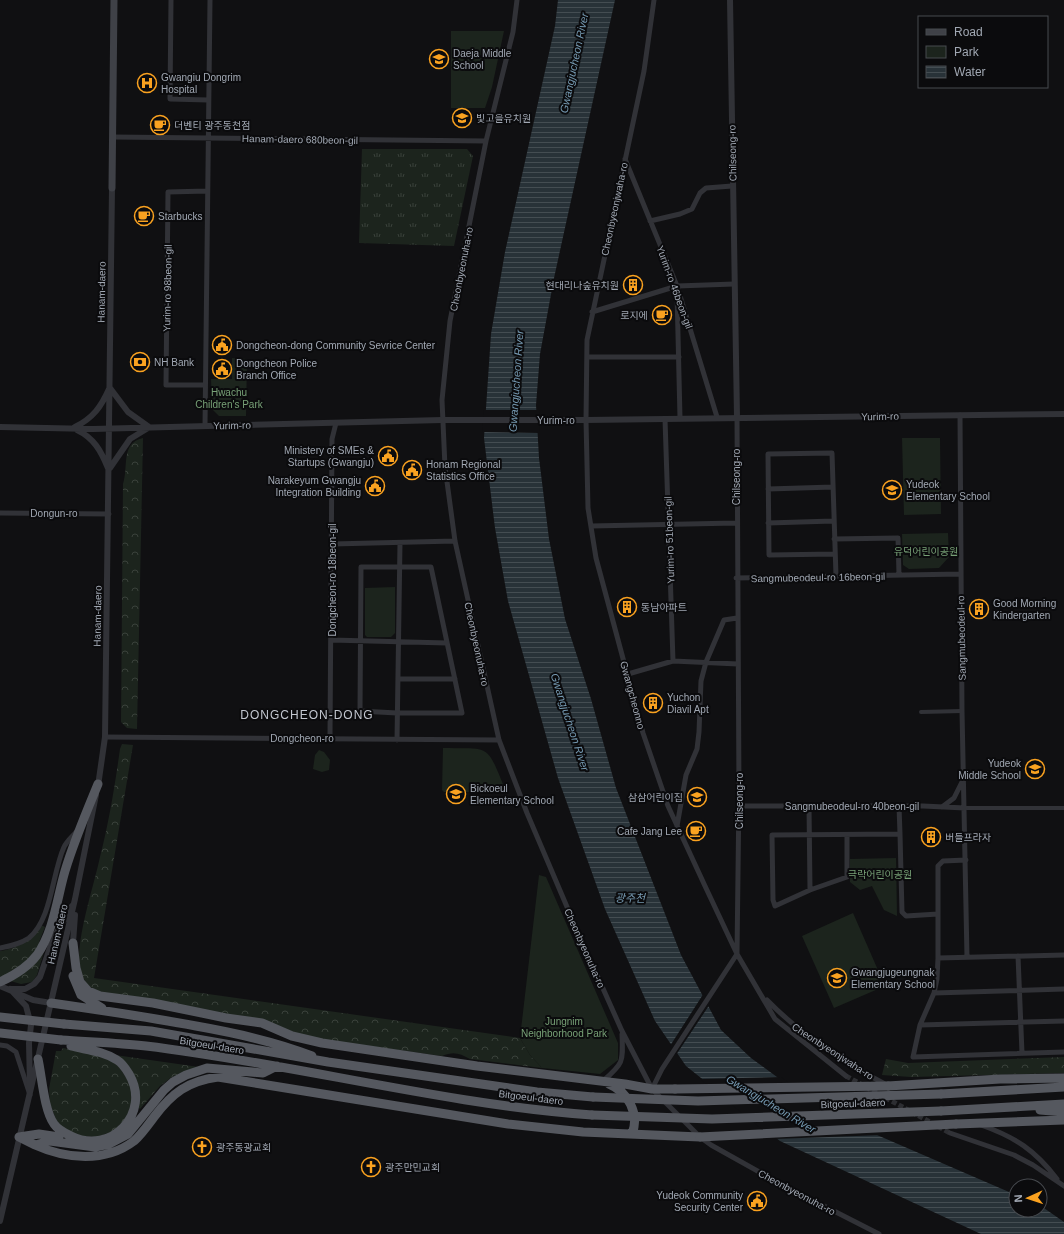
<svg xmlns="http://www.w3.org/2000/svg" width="1064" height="1234" font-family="Helvetica,'Noto Sans KR',sans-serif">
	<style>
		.grass { fill: url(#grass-tufts) }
		.forest { fill: url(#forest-crowns) }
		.park { fill: #1c241d }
		.water { fill: url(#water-rules) }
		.pier { fill: #101012 }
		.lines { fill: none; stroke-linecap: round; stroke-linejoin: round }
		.minor-tunnel { stroke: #2d2e32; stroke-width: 5; stroke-dasharray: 5 2.5; stroke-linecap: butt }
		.pedestrian { stroke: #313237; stroke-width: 4 }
		.minor { stroke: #313237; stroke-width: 5 }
		.tertiary { stroke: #313237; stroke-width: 6 }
		.secondary { stroke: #3f4147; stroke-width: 7 }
		.trunk { stroke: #55585f; stroke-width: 9 }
		.trunk-bridge { stroke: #55585f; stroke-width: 9 }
		.labels { text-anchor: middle; stroke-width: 4; stroke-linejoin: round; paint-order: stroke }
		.poi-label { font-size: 10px; fill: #a1a8b3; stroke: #0b0b0d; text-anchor: start }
		.street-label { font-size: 10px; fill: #a1a8b3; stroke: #0b0b0d }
		.park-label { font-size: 10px; fill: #77a076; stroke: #0b0b0d }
		.water-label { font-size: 11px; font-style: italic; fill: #7599b1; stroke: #0b0b0d }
		.quarter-label { font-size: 12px; letter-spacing: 1px; fill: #c2c6cf; stroke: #0b0b0d }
	</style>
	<defs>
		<pattern id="grass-tufts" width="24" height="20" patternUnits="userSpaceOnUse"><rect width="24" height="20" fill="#1c241d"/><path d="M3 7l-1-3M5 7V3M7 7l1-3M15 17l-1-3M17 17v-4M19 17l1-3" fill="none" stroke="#3a413b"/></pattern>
		<pattern id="forest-crowns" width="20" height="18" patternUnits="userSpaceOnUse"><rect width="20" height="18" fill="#1c241d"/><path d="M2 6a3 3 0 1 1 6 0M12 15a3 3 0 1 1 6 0" fill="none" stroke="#3a413b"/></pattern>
		<pattern id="water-rules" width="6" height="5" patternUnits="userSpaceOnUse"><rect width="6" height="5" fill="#283238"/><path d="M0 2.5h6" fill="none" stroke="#444d52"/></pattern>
	</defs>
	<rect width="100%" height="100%" fill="#101012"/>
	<path class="grass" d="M362,149H467L473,156L454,246L359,243Z"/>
	<path class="forest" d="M143,438L137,729L127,728L121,722L123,484C129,467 120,443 143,438Z
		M122,744L133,745L94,978L520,1038L530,1055L542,1068L470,1059C460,1053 453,1051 442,1056L304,1037L279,1026L99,993C89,987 82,981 80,968C75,941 94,886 100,857C109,822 115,785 120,749Z
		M41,925L45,927L39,942L45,948L37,975L32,982L21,984L0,978V951C19,948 30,941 41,925Z
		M63,1048L96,1054L116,1063L131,1084L132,1111L116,1130L97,1137L79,1136L63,1128L57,1122L50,1104L49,1089L56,1051H61Z
		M115,1055L199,1067L172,1077L160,1086L140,1109L138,1107L139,1098Z
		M1064,1057V1073L911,1077L882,1075L886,1059L908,1063Z"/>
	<path class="park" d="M451,31H504L492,87L485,108H451Z
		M232,358L247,359L246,416H219L212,409L211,379H232Z
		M902,438H940L941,514L904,515Z
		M948,533L949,557L939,568L909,569L903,565L902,534Z
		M395,587V633L391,637H367L365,635V588Z
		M443,748C491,749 486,743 505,789L498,788V792H444L442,790Z
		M319,750L324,752L330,760L329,770L322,772L313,769L315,755Z
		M896,858L897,915V916L884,910L872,886L860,890L850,882V859Z
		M539,875L546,877L618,1043V1060L600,1074L542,1068L530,1055L520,1038Z
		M853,913L885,986L834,1008L802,936Z"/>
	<path class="water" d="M558,0H615L554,278L540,354L536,405L539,458L549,539L565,619L591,699L616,788L681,955L721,1030L751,1058L792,1088L877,1135L1016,1195V1210H1040L1041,1206L1064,1222V1234H981L780,1141L686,1066L655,1021L605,909L558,778L508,601L495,528L484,438L491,334L505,252L555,26Z"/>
	<path class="pier" d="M484,410H539L540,433L482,432Z
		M704,993L710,1004L676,1055L670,1046Z
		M781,1077L793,1086L883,1135L774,1139L700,1079Z"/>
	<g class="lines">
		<path class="minor-tunnel" d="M846,1076L950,1133"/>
		<path class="pedestrian" d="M921,712L962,711
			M965,808H1064"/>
		<path class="minor" d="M171,0L170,99L208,100
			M517,0L513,32L486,141L450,321L442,400L445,467L455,541L499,740L527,813L576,928L622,1031L652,1089L700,1137L711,1145L777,1182L879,1234
			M654,0L644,71L587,340L586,420L588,508L596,558L643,733L668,806L705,886L737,954L775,1019L846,1076
			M113,137L486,141
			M625,159L677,286L717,417
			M650,221L680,214L692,209L700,193L706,188L732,186
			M677,293L680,418
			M592,312L677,286L734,284
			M587,357H679
			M205,385H166L168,192L207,191
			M960,415L962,711L967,957
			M737,417L739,794L737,953
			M665,419L673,661
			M205,426L210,0
			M768,489L833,487
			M0,513L109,514
			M768,523L833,521
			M591,526L736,523
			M834,539L898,538L899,575
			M332,544L455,541
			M835,554L769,555L768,454L832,453L836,576
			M361,567H431L462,713H397L360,711Z
			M736,578L961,574
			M331,640L447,643
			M628,674L673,661L738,664
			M398,679H455
			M105,737L499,740
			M330,738L332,439L336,423
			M397,740L400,543
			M739,806H923L965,808
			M809,806L810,890
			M899,806L900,834
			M942,807L954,798L963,780
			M677,826L686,775L697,749L699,732L701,681L706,662L724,620L737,618
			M847,835V877L810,890L775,906L773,900L772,835L900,834L902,912L906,916L938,914
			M966,860L943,861L938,866V958L937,979L934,993L920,1025L913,1057L1064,1052
			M0,948C10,946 20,944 29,938C52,919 52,873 64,847C67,841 72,837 76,832
			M1018,956L1022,1053
			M938,958L1064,955
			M934,993L1064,989
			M767,1000C801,1035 843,1062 885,1084
			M920,1025L1064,1021
			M0,1045L7,1046L16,1052L30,1095
			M603,1081C624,1063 623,1062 622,1034
			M652,1089L662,1069L737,954
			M981,1125C1015,1137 1035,1150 1057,1179
			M950,1133L1014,1155L1033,1165L1064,1186"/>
		<path class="tertiary" d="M730,0L737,417
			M110,388L128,412L149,427
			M0,427L93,429L442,420H586L1064,414
			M75,427C93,418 101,407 109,389
			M77,430C94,438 101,451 108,468
			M110,468L130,439L148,428
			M98,786L105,737L112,188
			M73,943L75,915
			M0,986L33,1000L51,1003
			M10,989H25L34,984L40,977L53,939L72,906
			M10,989L26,1006L31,1025L29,1043L30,1086
			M0,1221L75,899L96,795"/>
		<path class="secondary" d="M112,188L114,0"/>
		<path class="trunk" d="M73,943L76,968L80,982L88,991L100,996L153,1003L226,1018L262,1023L292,1036L322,1043L477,1066L625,1084L652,1089H675
			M73,976L81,995L102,1008
			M0,982C13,976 28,967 37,955C54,931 57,898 65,871C74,841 86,813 98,784
			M51,1003C100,1010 148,1017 196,1026C236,1033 274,1041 312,1056
			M64,1024L151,1031L328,1062L537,1092L593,1097
			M61,1040C89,1042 118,1043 146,1046C295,1064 442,1104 592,1115
			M38,1059C42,1077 44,1110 54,1124C58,1130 65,1133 71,1136C111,1156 152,1113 129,1074C126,1069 122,1063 117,1060C103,1051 87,1050 71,1046
			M609,1084C628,1092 640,1114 632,1134
			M888,1086L1000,1079L1064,1078
			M941,1094L1064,1087
			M1040,1110L1064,1112
			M941,1111L1064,1104
			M956,1124L1064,1120
			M19,1137L35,1145L50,1141L95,1147L109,1144L128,1134L164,1090L173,1082L186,1075L207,1068L263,1073L277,1066
			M19,1137L39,1134L59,1137
			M35,1145C66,1159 105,1163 134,1141C141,1135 148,1125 154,1117C172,1093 188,1081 218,1077L508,1124L583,1132L700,1137"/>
		<path class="trunk-bridge" d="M0,1017L64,1024
			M0,1033L61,1040
			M675,1089L888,1086
			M593,1097L698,1101L941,1094
			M592,1115L712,1119L941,1111
			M700,1137L956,1124"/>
	</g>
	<defs>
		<symbol id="school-ring" viewBox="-11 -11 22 22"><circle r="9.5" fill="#0b0b0d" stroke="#faa220" stroke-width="1.5"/><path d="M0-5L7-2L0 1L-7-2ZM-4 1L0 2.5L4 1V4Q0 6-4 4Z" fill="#faa220"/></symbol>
		<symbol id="hospital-ring" viewBox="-11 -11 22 22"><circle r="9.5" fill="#0b0b0d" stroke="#faa220" stroke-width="1.5"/><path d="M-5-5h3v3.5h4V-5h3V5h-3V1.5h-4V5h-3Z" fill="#faa220"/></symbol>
		<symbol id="cafe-ring" viewBox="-11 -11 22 22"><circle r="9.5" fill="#0b0b0d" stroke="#faa220" stroke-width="1.5"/><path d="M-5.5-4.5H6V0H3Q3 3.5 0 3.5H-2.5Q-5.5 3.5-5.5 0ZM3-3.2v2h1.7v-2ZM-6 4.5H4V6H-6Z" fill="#faa220"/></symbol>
		<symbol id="building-ring" viewBox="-11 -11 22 22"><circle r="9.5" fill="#0b0b0d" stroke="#faa220" stroke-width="1.5"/><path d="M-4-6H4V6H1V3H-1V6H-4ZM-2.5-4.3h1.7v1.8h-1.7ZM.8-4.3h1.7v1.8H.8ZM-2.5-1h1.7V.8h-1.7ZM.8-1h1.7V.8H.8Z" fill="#faa220"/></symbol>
		<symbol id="civic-ring" viewBox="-11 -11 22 22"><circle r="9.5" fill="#0b0b0d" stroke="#faa220" stroke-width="1.5"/><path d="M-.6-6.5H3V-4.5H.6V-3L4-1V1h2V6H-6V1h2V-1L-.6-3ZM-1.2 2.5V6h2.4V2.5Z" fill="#faa220"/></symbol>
		<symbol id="bank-ring" viewBox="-11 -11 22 22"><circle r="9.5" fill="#0b0b0d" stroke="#faa220" stroke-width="1.5"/><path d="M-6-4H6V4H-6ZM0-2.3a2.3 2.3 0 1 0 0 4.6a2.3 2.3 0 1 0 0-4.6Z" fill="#faa220"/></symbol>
		<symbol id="church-ring" viewBox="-11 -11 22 22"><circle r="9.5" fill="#0b0b0d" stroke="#faa220" stroke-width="1.5"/><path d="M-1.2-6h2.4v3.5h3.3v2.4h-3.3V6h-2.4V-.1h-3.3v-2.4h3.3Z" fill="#faa220"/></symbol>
	</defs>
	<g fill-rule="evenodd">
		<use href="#school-ring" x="428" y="48" width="22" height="22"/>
		<use href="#hospital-ring" x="136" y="72" width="22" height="22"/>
		<use href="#school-ring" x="451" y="107" width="22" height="22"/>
		<use href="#cafe-ring" x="149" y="114" width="22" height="22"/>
		<use href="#cafe-ring" x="133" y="205" width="22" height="22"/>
		<use href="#building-ring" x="622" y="274" width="22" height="22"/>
		<use href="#cafe-ring" x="651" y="304" width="22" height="22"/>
		<use href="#civic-ring" x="211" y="334" width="22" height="22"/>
		<use href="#bank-ring" x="129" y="351" width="22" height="22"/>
		<use href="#civic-ring" x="211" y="358" width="22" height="22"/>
		<use href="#civic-ring" x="377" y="445" width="22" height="22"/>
		<use href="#civic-ring" x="401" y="459" width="22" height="22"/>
		<use href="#civic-ring" x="364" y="475" width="22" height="22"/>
		<use href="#school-ring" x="881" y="479" width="22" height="22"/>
		<use href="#building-ring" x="616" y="596" width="22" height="22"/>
		<use href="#building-ring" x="968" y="598" width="22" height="22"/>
		<use href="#building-ring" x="642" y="692" width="22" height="22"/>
		<use href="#school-ring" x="1024" y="758" width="22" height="22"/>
		<use href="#school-ring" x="445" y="783" width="22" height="22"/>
		<use href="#school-ring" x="686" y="786" width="22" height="22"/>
		<use href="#cafe-ring" x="685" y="820" width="22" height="22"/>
		<use href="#building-ring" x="920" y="826" width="22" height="22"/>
		<use href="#school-ring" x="826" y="967" width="22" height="22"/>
		<use href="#church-ring" x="191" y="1136" width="22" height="22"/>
		<use href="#church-ring" x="360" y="1156" width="22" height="22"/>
		<use href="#civic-ring" x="746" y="1190" width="22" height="22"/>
	</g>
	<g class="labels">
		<g class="poi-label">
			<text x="453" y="57">Daeja Middle<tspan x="453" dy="12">School</tspan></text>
			<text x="161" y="81">Gwangiu Dongrim<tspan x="161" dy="12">Hospital</tspan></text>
			<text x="476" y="122">빛고을유치원</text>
			<text x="174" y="129">더벤티 광주동천점</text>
			<text x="158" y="220">Starbucks</text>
			<text x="619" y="289" text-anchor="end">현대리나숲유치원</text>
			<text x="648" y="319" text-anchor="end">로지에</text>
			<text x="236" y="349">Dongcheon-dong Community Sevrice Center</text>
			<text x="154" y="366">NH Bank</text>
			<text x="236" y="367">Dongcheon Police<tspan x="236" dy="12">Branch Office</tspan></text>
			<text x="374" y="454" text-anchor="end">Ministery of SMEs &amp;<tspan x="374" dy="12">Startups (Gwangju)</tspan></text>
			<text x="426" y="468">Honam Regional<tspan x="426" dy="12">Statistics Office</tspan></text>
			<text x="361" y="484" text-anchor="end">Narakeyum Gwangju<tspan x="361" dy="12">Integration Building</tspan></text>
			<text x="906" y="488">Yudeok<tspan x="906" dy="12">Elementary School</tspan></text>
			<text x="993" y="607">Good Morning<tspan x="993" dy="12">Kindergarten</tspan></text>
			<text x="641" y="611">동남아파트</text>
			<text x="667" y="701">Yuchon<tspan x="667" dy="12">Diavil Apt</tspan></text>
			<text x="1021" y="767" text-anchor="end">Yudeok<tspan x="1021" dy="12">Middle School</tspan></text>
			<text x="470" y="792">Bickoeul<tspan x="470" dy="12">Elementary School</tspan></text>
			<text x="683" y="801" text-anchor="end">삼삼어린이집</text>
			<text x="682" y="835" text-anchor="end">Cafe Jang Lee</text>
			<text x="945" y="841">버들프라자</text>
			<text x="851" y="976">Gwangjugeungnak<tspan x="851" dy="12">Elementary School</tspan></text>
			<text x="216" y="1151">광주동광교회</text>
			<text x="385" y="1171">광주만민교회</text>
			<text x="743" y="1199" text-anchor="end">Yudeok Community<tspan x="743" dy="12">Security Center</tspan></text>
		</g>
		<g class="street-label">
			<text transform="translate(300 139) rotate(1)" y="4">Hanam-daero 680beon-gil</text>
			<text transform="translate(732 153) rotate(-91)" y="4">Chilseong-ro</text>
			<text transform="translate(614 209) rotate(-78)" y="4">Cheonbyeonjwaha-ro</text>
			<text transform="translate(461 269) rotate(-79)" y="4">Cheonbyeonuha-ro</text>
			<text transform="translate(675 287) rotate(70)" y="4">Yurim-ro 46beon-gil</text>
			<text transform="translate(167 288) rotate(-89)" y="4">Yurim-ro 98beon-gil</text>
			<text transform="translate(101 292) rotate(-89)" y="4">Hanam-daero</text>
			<text transform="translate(880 416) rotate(-1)" y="4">Yurim-ro</text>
			<text x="556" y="424">Yurim-ro</text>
			<text transform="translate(232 425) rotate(-1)" y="4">Yurim-ro</text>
			<text transform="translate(736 477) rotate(-90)" y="4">Chilseong-ro</text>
			<text x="54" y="517">Dongun-ro</text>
			<text transform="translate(669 540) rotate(-92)" y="4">Yurim-ro 51beon-gil</text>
			<text transform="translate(818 577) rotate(-1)" y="4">Sangmubeodeul-ro 16beon-gil</text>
			<text transform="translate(332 580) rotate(-90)" y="4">Dongcheon-ro 18beon-gil</text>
			<text transform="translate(97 616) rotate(-89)" y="4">Hanam-daero</text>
			<text transform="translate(961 638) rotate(-91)" y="4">Sangmubeodeul-ro</text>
			<text transform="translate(477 644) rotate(78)" y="4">Cheonbyeonuha-ro</text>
			<text transform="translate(633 695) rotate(75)" y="4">Gwangcheonno</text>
			<text x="302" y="742">Dongcheon-ro</text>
			<text transform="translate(739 801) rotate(-90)" y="4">Chilseong-ro</text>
			<text x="852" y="810">Sangmubeodeul-ro 40beon-gil</text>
			<text transform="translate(57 934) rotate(-77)" y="4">Hanam-daero</text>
			<text transform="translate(585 948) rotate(66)" y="4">Cheonbyeonuha-ro</text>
			<text transform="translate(212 1045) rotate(9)" y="4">Bitgoeul-daero</text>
			<text transform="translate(833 1051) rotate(33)" y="4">Cheonbyeonjwaha-ro</text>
			<text transform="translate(531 1097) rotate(7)" y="4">Bitgoeul-daero</text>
			<text transform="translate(853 1103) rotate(-2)" y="4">Bitgoeul-daero</text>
			<text transform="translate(797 1192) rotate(28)" y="4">Cheonbyeonuha-ro</text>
		</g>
		<g class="park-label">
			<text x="229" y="396">Hwachu<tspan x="229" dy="12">Children's Park</tspan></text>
			<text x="926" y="555">유덕어린이공원</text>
			<text x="880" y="878">극락어린이공원</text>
			<text x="564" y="1025">Jungnim<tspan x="564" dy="12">Neighborhood Park</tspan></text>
		</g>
		<g class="water-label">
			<text transform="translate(574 63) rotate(-78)" y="4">Gwangjucheon River</text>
			<text transform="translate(516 381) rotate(-86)" y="4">Gwangjucheon River</text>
			<text transform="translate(570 722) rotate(72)" y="4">Gwangjucheon River</text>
			<text x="630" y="902">광주천</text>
			<text transform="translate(771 1104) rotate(31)" y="4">Gwangjucheon River</text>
		</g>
		<g class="quarter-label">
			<text x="307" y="719">DONGCHEON-DONG</text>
		</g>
	</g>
	<rect x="918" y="16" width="130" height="72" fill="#0b0b0d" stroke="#474a4f"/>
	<rect x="926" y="29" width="20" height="6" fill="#3f4147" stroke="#474a4f"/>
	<text x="954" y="36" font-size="12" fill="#a1a8b3">Road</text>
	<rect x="926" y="46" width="20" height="12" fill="#1c241d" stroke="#474a4f"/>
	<text x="954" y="56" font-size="12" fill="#a1a8b3">Park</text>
	<rect x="926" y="66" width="20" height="12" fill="url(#water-rules)" stroke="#474a4f"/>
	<text x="954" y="76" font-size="12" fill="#a1a8b3">Water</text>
	<g transform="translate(1028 1198) rotate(267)"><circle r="19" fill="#0b0b0d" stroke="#474a4f"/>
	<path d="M0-3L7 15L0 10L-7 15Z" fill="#faa220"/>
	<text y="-6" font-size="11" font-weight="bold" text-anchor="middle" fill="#a1a8b3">N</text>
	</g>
</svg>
